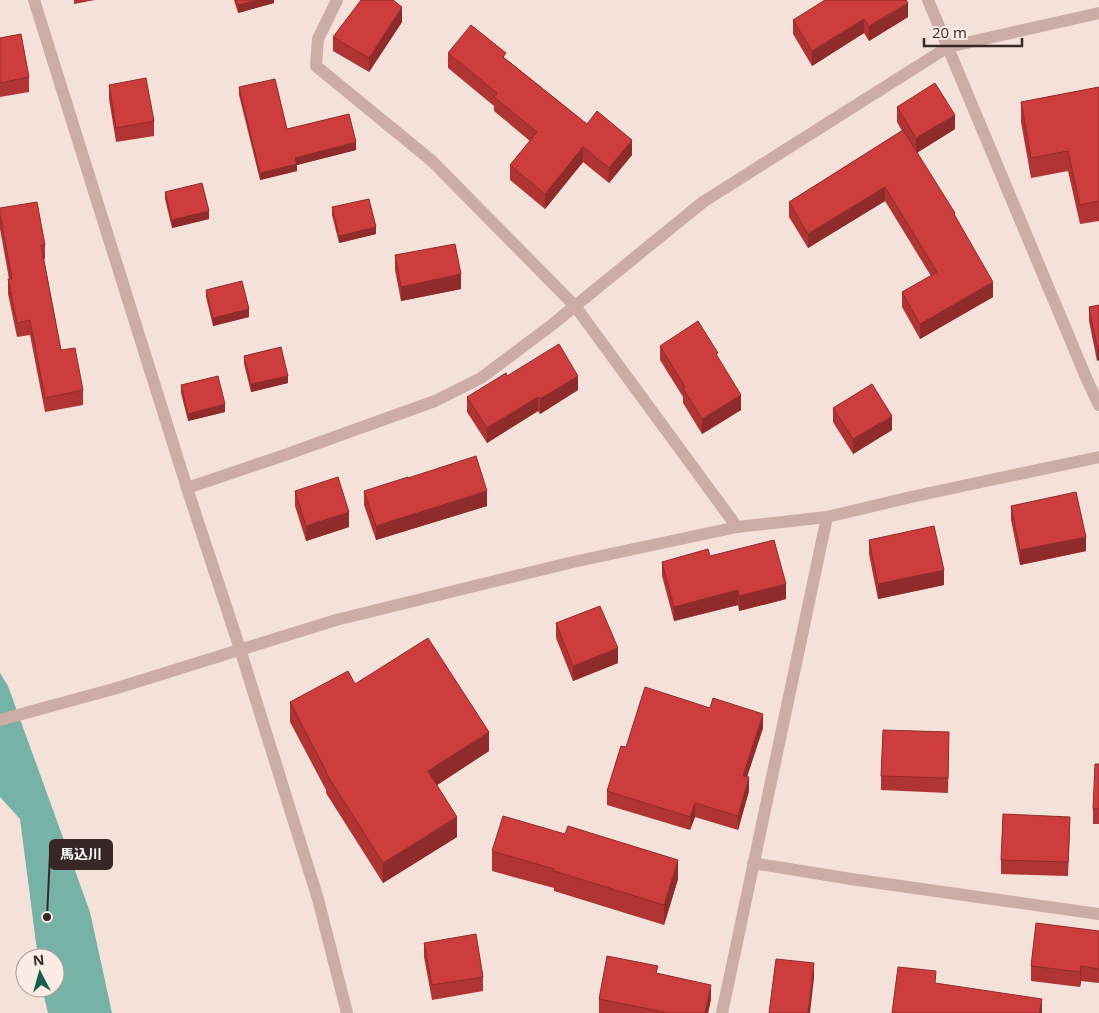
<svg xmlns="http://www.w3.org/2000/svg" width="1099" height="1013" font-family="'Open Sans','Noto Sans JP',sans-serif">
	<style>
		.water { fill: #77b2a6 }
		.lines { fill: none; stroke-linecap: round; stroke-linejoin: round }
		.minor { stroke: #ccada5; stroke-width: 12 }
		.wall { fill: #b13435 }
		.shaded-wall { fill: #902b2b }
		.building { fill: #ce3d3e; stroke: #902b2b }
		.leader { fill: none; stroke: #372827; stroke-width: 2 }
		.callout-dot { fill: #372827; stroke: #fbece6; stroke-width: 2 }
		.callout { fill: #372827; stroke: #372827; stroke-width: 2 }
		.callout-label { font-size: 14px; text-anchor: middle; font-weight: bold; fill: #fff }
	</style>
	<rect width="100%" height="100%" fill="#f3e1da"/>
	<path class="water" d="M0,673L8,686L90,912L112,1013H48L42,988H55V958H38L20,819L0,797Z"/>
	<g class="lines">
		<path class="minor" d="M34,0L187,488L240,649L318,899L347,1013
			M337,0L318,39L316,66L432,161L575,306L737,527
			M928,0L1088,382L1099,405
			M187,488L282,456L435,401L481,378L553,324L703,202L948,47L1099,13
			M0,720L117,688L336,620L573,562L737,527L827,517L911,497L1099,457
			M753,863L851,879L1099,914
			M722,1013L827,517"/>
	</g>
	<path class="wall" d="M74,0H95L74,4Z
		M234,0H274V3L238,13Z
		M908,17L869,41L864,33L812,66L793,34V20Z
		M402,22L369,72L333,51V37Z
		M0,38L29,77V92L0,97Z
		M448,53L506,59L587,124L632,155L609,183L583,162L545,209L510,180V165L530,141L494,111V106L448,68Z
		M109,85L154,121V136L116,142L109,99Z
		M239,87L287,129L356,150L297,165V171L260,180L239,95Z
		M1099,87V221L1080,224L1068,171L1031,178L1021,122V102Z
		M897,107L955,129L917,153L955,216L993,297L920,339L902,307V292L931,276L885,201L808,248L789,217V202L902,131L897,122Z
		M165,192L209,219L172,228L165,199Z
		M332,207L376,234L339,243L332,215Z
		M0,208L45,245V259H44L61,350L83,390V405L45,412L30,335L17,337L8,294V279H9L0,229Z
		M395,255L461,289L401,301L395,270Z
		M206,290L249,317L213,326L206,297Z
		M1099,305V360L1097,361L1089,321V307Z
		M660,346L718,358L741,410L702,434L683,403V397L660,360Z
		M244,356L288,383L251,392L244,364Z
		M507,376L578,390L540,414L538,411L487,443L467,412V397Z
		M181,385L225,412L188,421L181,393Z
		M833,408L892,430L853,454L833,422Z
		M295,491L349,527L306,541L295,506Z
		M364,491L487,506L376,540L364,505Z
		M1011,506L1086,551L1020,565L1011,520Z
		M869,540L944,585L878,599L869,554Z
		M710,556L786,599L739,611L738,605L674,621L662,576V562Z
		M556,623L618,663L573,681L556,638Z
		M355,684L489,751L437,785L457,837L383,883L326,793V790L290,722V702Z
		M763,728L747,777L749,791L738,830L695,817L690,830L607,805V791L626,747Z
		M949,747L948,793L881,790V776Z
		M1099,764V824H1093V809Z
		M1070,831L1068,876L1001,874V860Z
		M492,851L678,879L664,925L554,891V888L492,871Z
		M1099,931V983L1081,981L1080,987L1031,981V966Z
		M424,943L483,977V991L432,1000L424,957Z
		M658,973L711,999L708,1013H599V999Z"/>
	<path class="shaded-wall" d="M258,0H274V3L238,13V5Z
		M908,3V17L869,41V26Z
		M402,7V22L369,72V58Z
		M864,19V33L812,66V51Z
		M955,115V129L916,153V138Z
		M632,140V155L609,183V168Z
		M356,142V150L297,165V171L260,180V173L295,158Z
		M583,147V162L545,209V194Z
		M885,187V201L808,248V234Z
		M209,211V219L172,228V220Z
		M376,227V234L339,243V236Z
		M461,274V289L401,301V287Z
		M993,282V297L920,339V324Z
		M249,309V317L213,326V318Z
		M1097,346H1099V360L1097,361Z
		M288,376V383L251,392V384Z
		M578,376V390L540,414V399Z
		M741,395V410L702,434V419Z
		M538,397V411L487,443V428Z
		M225,404V412L188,421V414Z
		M892,416V430L853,454V439Z
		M487,491V506L376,540V526Z
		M349,512V527L306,541V526Z
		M1086,537V551L1020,565V550Z
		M944,570V585L878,599V584Z
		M786,584V599L739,611V596Z
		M738,590V605L674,621V607Z
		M618,648V663L573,681V666Z
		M763,714V728L743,789V776Z
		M489,732V751L428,791V771Z
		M749,777V791L738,830V816Z
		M695,803V817L690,830V817Z
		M457,817V837L383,883V863Z
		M678,860V879L664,925V905Z
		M814,963V978L810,1013H808Z
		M1081,966V981L1080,987V972Z
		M711,985V999L708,1013H705Z
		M1042,999V1013H1039Z"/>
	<path class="building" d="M236,0H258L238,5Z
		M361,0H393L402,7L369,58L333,37Z
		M825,0H906L908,3L869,26L864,19L812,51L793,20Z
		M471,25L506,53L503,57L587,124L597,111L632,140L609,168L583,147L545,194L510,165L537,132L494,97L497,93L448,53Z
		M21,34L29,77L0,83V38Z
		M146,78L154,121L116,128L109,85Z
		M275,79L287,129L349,114L356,142L295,158L297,164L260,173L239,87Z
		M935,83L955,115L916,138L897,107Z
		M1099,87V201L1080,205L1068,151L1031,158L1021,102Z
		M903,130L955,213L954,214L993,282L920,324L902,292L937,272L885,187L808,234L789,202Z
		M202,183L209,211L172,220L165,192Z
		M369,199L376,227L339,236L332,207Z
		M37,202L45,245H41L61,350L75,348L83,390L45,398L30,320L17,323L8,279H12L0,215V208Z
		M455,244L461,274L401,287L395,255Z
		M242,281L249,309L213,318L206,290Z
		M1099,305V346H1097L1089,307Z
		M698,321L718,353L716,354L741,395L702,419L683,388L685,387L660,346Z
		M559,344L578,376L540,399L538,397L487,428L467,397L506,373L507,376Z
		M281,347L288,376L251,384L244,356Z
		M218,376L225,404L188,414L181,385Z
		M872,384L892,416L853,439L833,408Z
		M476,456L487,491L376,526L364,491L408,477V478Z
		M338,477L349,512L306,526L295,491Z
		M1076,492L1086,537L1020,550L1011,506Z
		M934,526L944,570L878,584L869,540Z
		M774,540L786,584L739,596L738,590L674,607L662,562L708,549L710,556Z
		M600,606L618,648L573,666L556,623Z
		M428,638L489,732L428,771L457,817L383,863L326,773H327L290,702L348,671L355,684Z
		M645,687L710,708L713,698L763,714L743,776L749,777L738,816L695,803L690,817L607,791L621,746L626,747Z
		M883,730L949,732L948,778L881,776Z
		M1095,764H1099V809H1093Z
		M1003,814L1070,817L1068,862L1001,860Z
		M503,816L565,834L568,826L678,860L664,905L554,871V869L492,851Z
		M1036,923L1099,931V969L1081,966L1080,972L1031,966Z
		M476,934L483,977L432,985L424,943Z
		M607,956L658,966L656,973L711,985L705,1013H669L599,999Z
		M776,959L814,963L808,1013H769Z
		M898,967L936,971L935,983L1042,999L1039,1013H892Z"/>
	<path class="leader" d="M47 917L50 854"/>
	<circle class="callout-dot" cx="47" cy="917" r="5"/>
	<rect class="callout" x="50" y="840" width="62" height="29" rx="5"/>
	<g class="callout-label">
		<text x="81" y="859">馬込川</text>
	</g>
	<g transform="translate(40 973) rotate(354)"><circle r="24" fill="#fbece6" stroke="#ad9e9a"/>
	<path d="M0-4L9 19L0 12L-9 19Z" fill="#195c50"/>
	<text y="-8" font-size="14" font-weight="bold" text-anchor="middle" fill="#372827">N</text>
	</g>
	<path d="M924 38v8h98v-8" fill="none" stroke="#372827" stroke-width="2.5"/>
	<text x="932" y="38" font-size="15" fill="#372827" stroke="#fbece6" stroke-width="4" paint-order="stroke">20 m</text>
</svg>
